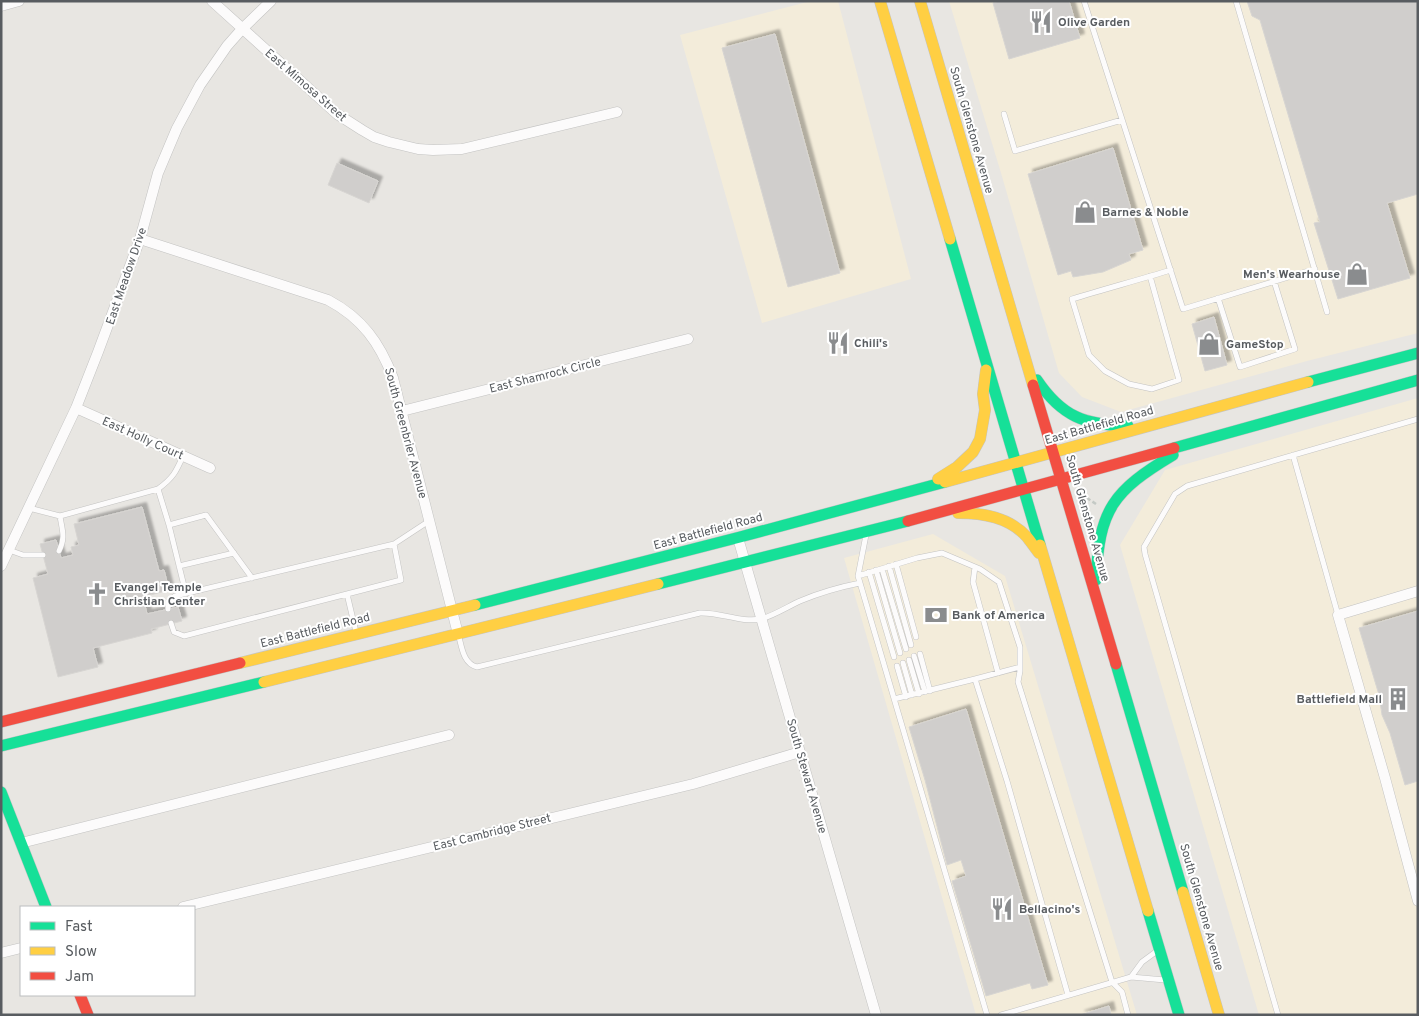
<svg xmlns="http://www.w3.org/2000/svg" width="1419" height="1016" font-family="Overpass,sans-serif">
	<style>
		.commercial { fill: #f3ecda }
		.building { fill: #d0cecc; stroke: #d7d5d2; filter: url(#shadow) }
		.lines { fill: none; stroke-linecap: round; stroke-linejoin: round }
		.lane-casing { stroke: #c3c3c2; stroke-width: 6 }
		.street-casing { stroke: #c3c3c2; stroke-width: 11 }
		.fast-casing { stroke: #c4c4c4; stroke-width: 12 }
		.slow-casing { stroke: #c4c4c4; stroke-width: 12 }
		.jam-casing { stroke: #c4c4c4; stroke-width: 12 }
		.path { stroke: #c4c9c5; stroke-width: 2.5; stroke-dasharray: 5 2.5; stroke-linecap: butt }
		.lane { stroke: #fcfbfb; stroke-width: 5 }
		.street { stroke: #fcfbfb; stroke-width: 10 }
		.fast { stroke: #16e098; stroke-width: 11 }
		.slow { stroke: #ffcf43; stroke-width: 11 }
		.jam { stroke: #f24e42; stroke-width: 11 }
		.labels { text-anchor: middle; stroke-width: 4; stroke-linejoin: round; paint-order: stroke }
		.poi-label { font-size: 12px; font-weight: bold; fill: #585c60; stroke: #fff; text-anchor: start }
		.street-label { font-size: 12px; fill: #585c60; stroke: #fff }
	</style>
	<defs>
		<filter id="shadow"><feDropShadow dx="4.5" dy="-4.5" stdDeviation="1" flood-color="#0004"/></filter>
	</defs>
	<rect width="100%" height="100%" fill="#e8e6e2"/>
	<path class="commercial" d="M811,1H838L911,279L762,323L680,35Z
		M949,1H1418V333L1307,361L1121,412L1082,397L1059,373L1001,173Z
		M1418,398V1015H1259L1120,545L1165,470Z
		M933,534L1005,576L1137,1015H976L844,558Z"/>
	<path class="building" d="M1000,1H1069L1080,38L1009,59L993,3Z
		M1247,1H1418V194L1387,203L1410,278L1338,299L1314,223L1320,222L1260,20L1252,16Z
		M775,34L840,273L788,287L722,48Z
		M1113,148L1143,250L1129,254L1131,260L1103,272L1073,277L1071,271L1058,275L1028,174Z
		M337,163L378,181L369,203L328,185Z
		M1214,317L1227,365L1205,371L1192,324Z
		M142,507L159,571L164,570L169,590L143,597L147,614L178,607L182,621L151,629L152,633L93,648L98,667L58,677L33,578L48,574L40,544L56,540L61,558L73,555L71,547L79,545L74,524Z
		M1418,611V781L1405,785L1390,733L1382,715L1379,695L1359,628Z
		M966,709L1048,985L1032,989L1030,983L986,996L952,881L966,876L961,860L947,865L925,780L909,727Z
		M1109,1006L1111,1015H1080Z"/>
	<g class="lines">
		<defs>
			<path id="lane" d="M1084,1L1183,309L1315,269
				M1236,1L1327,312
				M1004,114L1015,151L1122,120
				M1150,276L1179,380L1152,389L1129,384L1105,371L1089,355L1072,299C1105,289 1138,280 1171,270
				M1218,298L1240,367L1295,349L1274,281
				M1293,455L1338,615
				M158,489C173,478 176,472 183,456
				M29,508L60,516L158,489L169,525
				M866,535L858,576L987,1015
				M9,550L23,555H43
				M59,551C66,537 62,530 60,516
				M896,564L916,637
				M179,566L234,553
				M889,566L911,645
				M975,567L973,582L998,673
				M882,569L906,649
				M876,570L900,653
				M869,572L894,657
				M858,576L917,558L942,553L980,569L999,582L1020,647V671L1018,682L1112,982L1122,992L1128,1015
				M186,594L169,525L206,515L252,578
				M168,609V602L175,596L394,544
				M171,623L174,632L184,636L347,594
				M356,632L347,594L401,580L394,544L429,521
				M459,637C462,649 464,664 477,667L700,613C720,612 741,623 761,619C773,616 789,606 800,601C819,593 840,587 860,583
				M920,654L930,691
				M914,656L925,692
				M909,660L919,694
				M903,663L912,695
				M897,666L906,697
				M1020,667L975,679L1007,781L1068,995
				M894,699L975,679
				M1131,977L1142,962L1157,951
				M1001,1015L1131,977L1165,980
				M1278,1015L1145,554L1144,547L1175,494L1187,486L1418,419"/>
			<path id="street" d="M212,1L337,114L362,130L374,137L389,142L418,149L433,150L462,149L617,112
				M1,6L19,1
				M140,239L328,300C362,318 380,343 393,378L458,634
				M76,408L210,468
				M402,411L688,339
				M738,538L876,1015
				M1,566L76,408L98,352L140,239L158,173L177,128L200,85L227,46L242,29L271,1
				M1418,591L1338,615L1385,778L1418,901
				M21,843L449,735
				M183,907L693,784L800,752
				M1,953L21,948"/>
			<path id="fast" d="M950,239L1040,545
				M1037,380C1062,417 1085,425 1128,426
				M1308,382L1418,353
				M1174,448L1418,380
				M1096,580C1099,509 1113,491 1173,455
				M658,584L908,521
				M475,605L740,537L945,482
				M1116,664L1183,892
				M1,746L264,682
				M1,792L46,907
				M1148,911L1179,1015"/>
			<path id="slow" d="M880,1L950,239
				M920,1L1033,385
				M938,479L957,467L973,452L980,439L985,410L983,394L986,370
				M945,482L1308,382
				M958,513C983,513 1009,517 1027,537C1031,542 1035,548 1039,553
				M1040,545L1148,911
				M240,663L475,605
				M264,682L658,584
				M1183,892L1219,1015"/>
			<path id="jam" d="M1033,385L1116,664
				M908,521L1174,448
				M1,722L240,663
				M80,995L88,1015"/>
		</defs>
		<use href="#lane" class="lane-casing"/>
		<use href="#street" class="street-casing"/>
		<use href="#fast" class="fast-casing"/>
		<use href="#slow" class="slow-casing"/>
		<use href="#jam" class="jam-casing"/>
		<path class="path" d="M1081,492L1087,498L1096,504"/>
		<use href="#lane" class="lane"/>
		<use href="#street" class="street"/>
		<use href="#fast" class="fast"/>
		<use href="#slow" class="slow"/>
		<use href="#jam" class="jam"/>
	</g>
	<defs>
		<symbol id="restaurant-bare" viewBox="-9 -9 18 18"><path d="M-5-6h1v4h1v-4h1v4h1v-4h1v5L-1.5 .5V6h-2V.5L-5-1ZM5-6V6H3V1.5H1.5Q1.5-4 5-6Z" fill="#8a8c8e" stroke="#fff" stroke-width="2.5" paint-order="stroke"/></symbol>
		<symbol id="shop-bare" viewBox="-9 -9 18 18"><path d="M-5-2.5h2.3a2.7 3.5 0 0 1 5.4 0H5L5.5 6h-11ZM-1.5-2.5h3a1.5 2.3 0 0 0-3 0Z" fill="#8a8c8e" stroke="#fff" stroke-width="2.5" paint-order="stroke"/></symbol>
		<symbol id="church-bare" viewBox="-9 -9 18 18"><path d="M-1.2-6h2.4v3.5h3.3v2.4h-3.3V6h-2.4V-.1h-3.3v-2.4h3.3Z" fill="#8a8c8e" stroke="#fff" stroke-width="2.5" paint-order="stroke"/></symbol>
		<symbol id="bank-bare" viewBox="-9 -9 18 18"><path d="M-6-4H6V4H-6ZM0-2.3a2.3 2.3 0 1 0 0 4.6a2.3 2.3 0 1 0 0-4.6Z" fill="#8a8c8e" stroke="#fff" stroke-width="2.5" paint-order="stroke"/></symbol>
		<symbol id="building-bare" viewBox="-9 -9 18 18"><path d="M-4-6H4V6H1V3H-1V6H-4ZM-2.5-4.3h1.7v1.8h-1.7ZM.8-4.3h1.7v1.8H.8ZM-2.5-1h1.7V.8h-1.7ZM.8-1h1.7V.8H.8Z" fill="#8a8c8e" stroke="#fff" stroke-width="2.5" paint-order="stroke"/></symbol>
	</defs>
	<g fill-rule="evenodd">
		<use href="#restaurant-bare" x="1025" y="6" width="32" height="32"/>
		<use href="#shop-bare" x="1069" y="196" width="32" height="32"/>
		<use href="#shop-bare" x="1341" y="258" width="32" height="32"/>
		<use href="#restaurant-bare" x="822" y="327" width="32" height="32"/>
		<use href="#shop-bare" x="1193" y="328" width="32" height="32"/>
		<use href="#church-bare" x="81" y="578" width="32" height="32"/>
		<use href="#bank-bare" x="920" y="599" width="32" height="32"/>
		<use href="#building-bare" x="1382" y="683" width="32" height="32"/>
		<use href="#restaurant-bare" x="986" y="893" width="32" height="32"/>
	</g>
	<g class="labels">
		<g class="poi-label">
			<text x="1058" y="26">Olive Garden</text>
			<text x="1102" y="216">Barnes &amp; Noble</text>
			<text x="1340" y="278" text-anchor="end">Men's Wearhouse</text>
			<text x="854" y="347">Chili's</text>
			<text x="1226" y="348">GameStop</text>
			<text x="114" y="591">Evangel Temple<tspan x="114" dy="14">Christian Center</tspan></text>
			<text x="952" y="619">Bank of America</text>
			<text x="1382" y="703" text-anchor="end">Battlefield Mall</text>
			<text x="1019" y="913">Bellacino's</text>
		</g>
		<g class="street-label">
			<text transform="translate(306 85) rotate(41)" y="4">East Mimosa Street</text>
			<text transform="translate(972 130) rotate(74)" y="4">South Glenstone Avenue</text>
			<text transform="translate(126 276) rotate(-71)" y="4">East Meadow Drive</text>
			<text transform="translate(545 375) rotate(-14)" y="4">East Shamrock Circle</text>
			<text transform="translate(1099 425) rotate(-16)" y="4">East Battlefield Road</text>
			<text transform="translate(406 433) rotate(75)" y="4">South Greenbrier Avenue</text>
			<text transform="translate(143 438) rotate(24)" y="4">East Holly Court</text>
			<text transform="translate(1088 518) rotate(74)" y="4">South Glenstone Avenue</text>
			<text transform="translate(708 531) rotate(-15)" y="4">East Battlefield Road</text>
			<text transform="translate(315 630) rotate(-14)" y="4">East Battlefield Road</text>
			<text transform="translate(807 776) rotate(74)" y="4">South Stewart Avenue</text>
			<text transform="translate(492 832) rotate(-14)" y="4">East Cambridge Street</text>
			<text transform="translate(1202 907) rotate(74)" y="4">South Glenstone Avenue</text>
		</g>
	</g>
	<rect width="1419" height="1016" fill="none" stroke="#585c60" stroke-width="5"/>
	<rect x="20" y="906" width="175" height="90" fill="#ffffff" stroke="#bcbebf"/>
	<rect x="30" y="922" width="25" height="8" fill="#16e098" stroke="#bcbebf"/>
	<text x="65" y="931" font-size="15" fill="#585c60">Fast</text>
	<rect x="30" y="947" width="25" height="8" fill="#ffcf43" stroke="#bcbebf"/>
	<text x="65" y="956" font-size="15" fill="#585c60">Slow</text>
	<rect x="30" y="972" width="25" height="8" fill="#f24e42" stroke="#bcbebf"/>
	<text x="65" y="981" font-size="15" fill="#585c60">Jam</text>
</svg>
